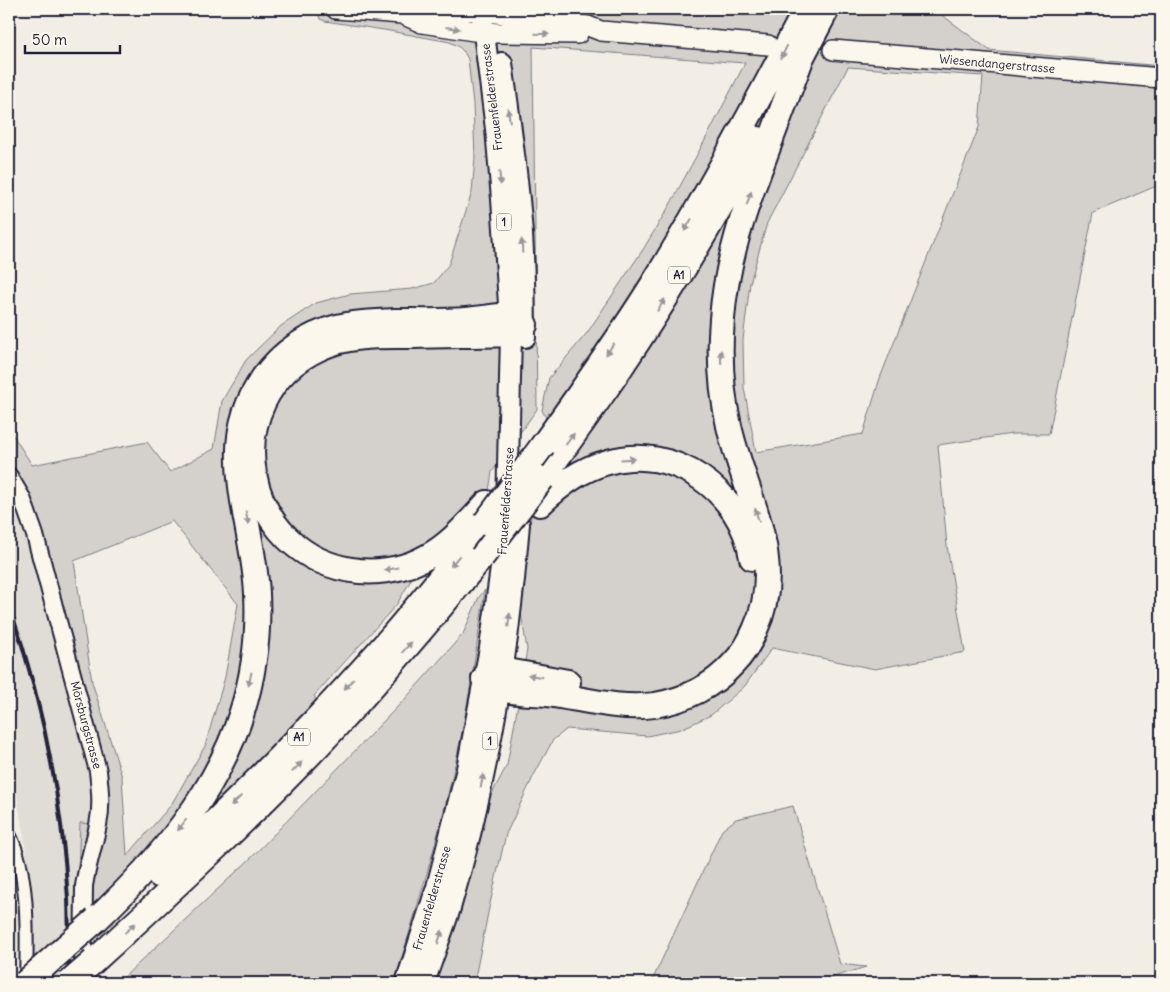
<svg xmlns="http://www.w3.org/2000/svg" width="1170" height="992" font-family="Delius,sans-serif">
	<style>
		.built { fill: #e0dcd6 }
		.green { fill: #d4d1cc; stroke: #7b7a84; fill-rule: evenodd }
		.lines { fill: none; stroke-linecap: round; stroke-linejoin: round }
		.minor-casing { stroke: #22223b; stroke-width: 16 }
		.tertiary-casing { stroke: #22223b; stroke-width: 20 }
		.secondary-casing { stroke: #22223b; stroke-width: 22 }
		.primary-casing { stroke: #22223b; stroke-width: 24 }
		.motorway-casing { stroke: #22223b; stroke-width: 28 }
		.minor { stroke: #fbf7ec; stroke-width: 12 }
		.tertiary { stroke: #fbf7ec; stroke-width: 16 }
		.secondary { stroke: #fbf7ec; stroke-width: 19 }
		.primary { stroke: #fbf7ec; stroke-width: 20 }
		.motorway { stroke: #fbf7ec; stroke-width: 24 }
		.rail { stroke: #22223b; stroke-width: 4 }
		.motorway-bridge-casing { stroke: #22223b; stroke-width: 28; stroke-linecap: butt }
		.motorway-bridge { stroke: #fbf7ec; stroke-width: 24 }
		.oneway { fill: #99979c }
		.labels { text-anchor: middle; stroke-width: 4; stroke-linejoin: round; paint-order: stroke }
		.shield { fill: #fbf7ec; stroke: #636270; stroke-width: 1 }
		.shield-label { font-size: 11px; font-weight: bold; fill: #22223b }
		.street-label { font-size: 12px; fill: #22223b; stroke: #fbf7ec }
	</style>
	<rect width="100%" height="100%" fill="#f2eee5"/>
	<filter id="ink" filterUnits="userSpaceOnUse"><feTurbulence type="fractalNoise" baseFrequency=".02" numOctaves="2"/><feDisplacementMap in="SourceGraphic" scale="10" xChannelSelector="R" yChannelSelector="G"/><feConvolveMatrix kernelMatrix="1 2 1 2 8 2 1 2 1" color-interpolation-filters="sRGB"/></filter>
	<g filter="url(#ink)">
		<path class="built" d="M9,494L30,535L87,754L94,799L92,824H80L76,983H34L33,928L29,871L9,745Z"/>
		<path class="green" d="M317,9H934L989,50L1161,66V184L1093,213L1049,434H1012L938,445L947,546L965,652L875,669L772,648L744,687L711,715L681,729L647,736L567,729L553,740L534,775L506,834L489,908L474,983H433L486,805L507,765L520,693L527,649L521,613L531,515L572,470L542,410L549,378L587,333L644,248L671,203L712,127L745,63L533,47L537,409L492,472L487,503L415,574L412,578L397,604L314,696L316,700L245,773L197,820L235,709L196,792L126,876L90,908L92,867L107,808L29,495L9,465V429L32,465L147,442L170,472L214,449L222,401L246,360L281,326L316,303L350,294L412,289L434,283L449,264L472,192L475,158L473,104L468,59L464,52L459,47L450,42L384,30L325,21L320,19ZM848,67L983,76L979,127L880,378L863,434L756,452L744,388L743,340L750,283L767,223ZM172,521L238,604L225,677L205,746L171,805L127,856L122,777L92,682L74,561Z
			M485,590C477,646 469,701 457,756C440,833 417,908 394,983H119L124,977L251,858L405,699L463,634L479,597Z
			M793,806L840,964L866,967L827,979L828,983H651L722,830L736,819Z
			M80,823L92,824L78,873Z"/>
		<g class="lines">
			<defs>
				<path id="minor" d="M9,834C30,873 27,939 26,983"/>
				<path id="tertiary" d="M9,476L22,498L35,535L98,771C100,789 102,807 98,825C94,845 87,865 84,886L83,975"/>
				<path id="secondary" d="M336,9L402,14L426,10L482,11L588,26L601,31L768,45
					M402,14L422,23L474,31L498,33L578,34
					M833,50L1161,78"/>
				<path id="primary" d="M502,63C510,120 518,177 522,234C524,269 525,303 525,337
					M406,983L437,887L467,769L490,648L501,568L507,509L511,334L502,199L496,129L481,9
					M424,983C432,958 442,933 450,908C487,783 509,654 519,524"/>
				<path id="motorway" d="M793,74L827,9
					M543,445C582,391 620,337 655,281C709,192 758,101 806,9
					M542,479C568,443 594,407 619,370C669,296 715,218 758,139
					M540,504C560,485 581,469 608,462C673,443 742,491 752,558
					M484,679C489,682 494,685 500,688C515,694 532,692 548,694C583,699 620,710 655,705C685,700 713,686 733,664C743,654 750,642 755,630C788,560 744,494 729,426C721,391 719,355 722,319C726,263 744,210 764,158C776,126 788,94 800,62
					M484,679L502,670L568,682
					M159,875C241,798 320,719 394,634C424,599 453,562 482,526
					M96,920C158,861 216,795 242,712C254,674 259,634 257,594C255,549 240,507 239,462C236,398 276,344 337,327C356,322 376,322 395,321C418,321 442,322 466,320C477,319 489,317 501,316C504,316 507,315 510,316C514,317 520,322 525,325L511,334C479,335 446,335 413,336C382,336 349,334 320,348C211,398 240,559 359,571C385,573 412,567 435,552C455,539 471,520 487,503
					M94,961C175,887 256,812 331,732C384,675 433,617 482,557"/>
			</defs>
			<use href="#minor" class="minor-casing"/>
			<use href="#tertiary" class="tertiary-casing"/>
			<use href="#secondary" class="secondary-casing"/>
			<use href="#primary" class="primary-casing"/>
			<use href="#motorway" class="motorway-casing"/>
			<use href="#minor" class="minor"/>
			<use href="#tertiary" class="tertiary"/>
			<use href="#secondary" class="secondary"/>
			<use href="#primary" class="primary"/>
			<use href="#motorway" class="motorway"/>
			<path class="rail" d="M9,605C42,700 62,799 68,899C69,927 69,955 69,983"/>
			<defs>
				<path id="motorway-bridge" d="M485,523L543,445
					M482,557L542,479
					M25,983L96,920
					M69,983L94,961"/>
			</defs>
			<use href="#motorway-bridge" class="motorway-bridge-casing"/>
			<use href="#motorway-bridge" class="motorway-bridge"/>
		</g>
		<defs><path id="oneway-solid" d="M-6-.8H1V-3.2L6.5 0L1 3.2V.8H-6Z" transform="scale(1.25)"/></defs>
		<g class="oneway">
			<use href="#oneway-solid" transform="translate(453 28) rotate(8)"/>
			<use href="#oneway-solid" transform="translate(542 34) rotate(1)"/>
			<use href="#oneway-solid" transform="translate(784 52) rotate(117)"/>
			<use href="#oneway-solid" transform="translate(509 115) rotate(-97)"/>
			<use href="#oneway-solid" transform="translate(500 178) rotate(85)"/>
			<use href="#oneway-solid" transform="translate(749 198) rotate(-71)"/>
			<use href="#oneway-solid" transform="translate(688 225) rotate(121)"/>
			<use href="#oneway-solid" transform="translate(522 246) rotate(-93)"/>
			<use href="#oneway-solid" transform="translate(661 305) rotate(-58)"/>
			<use href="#oneway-solid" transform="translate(610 349) rotate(124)"/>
			<use href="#oneway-solid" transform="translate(721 357) rotate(-91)"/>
			<use href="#oneway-solid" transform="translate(570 439) rotate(-54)"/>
			<use href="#oneway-solid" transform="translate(628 459) rotate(-4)"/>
			<use href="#oneway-solid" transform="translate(757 515) rotate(-107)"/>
			<use href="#oneway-solid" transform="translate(247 518) rotate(79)"/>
			<use href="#oneway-solid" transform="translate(455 561) rotate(129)"/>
			<use href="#oneway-solid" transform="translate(391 569) rotate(169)"/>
			<use href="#oneway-solid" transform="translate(509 620) rotate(-83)"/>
			<use href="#oneway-solid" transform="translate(407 647) rotate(-49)"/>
			<use href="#oneway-solid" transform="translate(535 676) rotate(-170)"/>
			<use href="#oneway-solid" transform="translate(250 679) rotate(102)"/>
			<use href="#oneway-solid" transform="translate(349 684) rotate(132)"/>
			<use href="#oneway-solid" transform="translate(297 767) rotate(-46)"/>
			<use href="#oneway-solid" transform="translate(482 781) rotate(-79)"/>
			<use href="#oneway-solid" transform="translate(236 801) rotate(136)"/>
			<use href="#oneway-solid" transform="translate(182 825) rotate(127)"/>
			<use href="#oneway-solid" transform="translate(130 928) rotate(-43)"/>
			<use href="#oneway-solid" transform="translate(440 937) rotate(-71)"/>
		</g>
	</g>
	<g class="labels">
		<g class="shield">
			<rect x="496.5" y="213.5" width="15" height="17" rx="4"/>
			<rect x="668" y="266.5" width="22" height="17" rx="4"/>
			<rect x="288" y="728.5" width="22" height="17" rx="4"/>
			<rect x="482.5" y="732.5" width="15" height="17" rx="4"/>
		</g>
		<g class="shield-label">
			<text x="504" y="226">1</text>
			<text x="679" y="279">A1</text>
			<text x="299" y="741">A1</text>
			<text x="490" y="745">1</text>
		</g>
		<g class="street-label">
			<text transform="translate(997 64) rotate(5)" y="4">Wiesendangerstrasse</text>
			<text transform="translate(492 97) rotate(-97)" y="4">Frauenfelderstrasse</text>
			<text transform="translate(506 501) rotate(-86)" y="4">Frauenfelderstrasse</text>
			<text transform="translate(86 725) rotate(75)" y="4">Mörsburgstrasse</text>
			<text transform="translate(432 898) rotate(-74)" y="4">Frauenfelderstrasse</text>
		</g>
	</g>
	<rect width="1170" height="992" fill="none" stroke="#fbf7ec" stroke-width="30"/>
	<rect x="15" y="15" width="1140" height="962" fill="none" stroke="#22223b" stroke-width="2" filter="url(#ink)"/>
	<path d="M25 45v8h95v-8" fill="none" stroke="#22223b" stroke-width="2.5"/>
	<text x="32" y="45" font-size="15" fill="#22223b" stroke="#fbf7ec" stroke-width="4" paint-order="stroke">50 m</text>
</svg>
